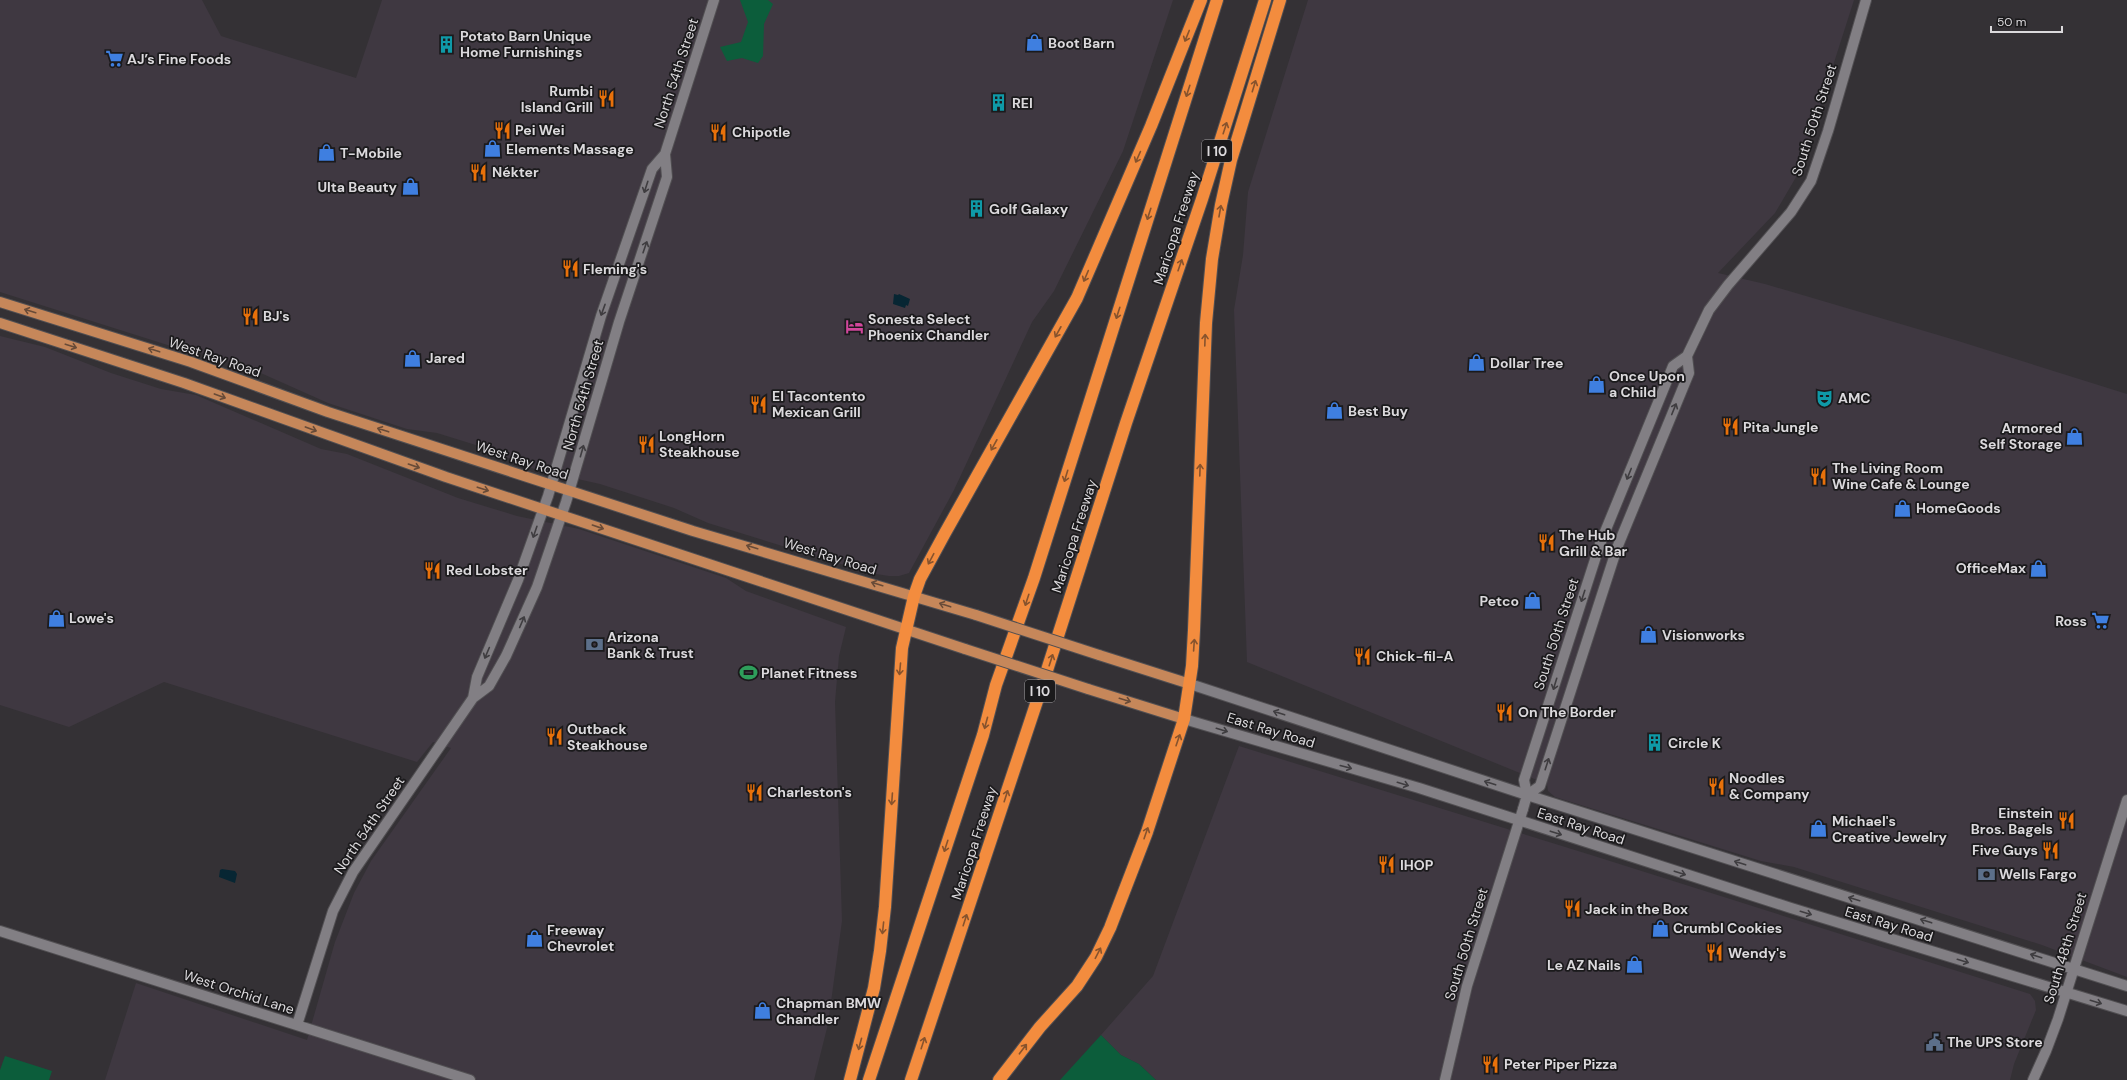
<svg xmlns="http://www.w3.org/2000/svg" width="2127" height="1080" font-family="'DM Sans',sans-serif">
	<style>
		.built { fill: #3f3841 }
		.green { fill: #0c5d3b }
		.water { fill: #072633 }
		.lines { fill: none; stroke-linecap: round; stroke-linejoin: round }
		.street-casing { stroke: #514f52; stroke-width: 12 }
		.secondary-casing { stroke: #514f52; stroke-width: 12 }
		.primary-casing { stroke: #514f52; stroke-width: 12 }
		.highway-casing { stroke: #514f52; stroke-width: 14 }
		.street { stroke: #827f84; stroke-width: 10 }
		.secondary { stroke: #827f84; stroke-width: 10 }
		.primary { stroke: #c6875a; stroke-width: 10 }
		.highway { stroke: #f38c3e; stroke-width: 12 }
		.primary-bridge-casing { stroke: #514f52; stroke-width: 12; stroke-linecap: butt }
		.primary-bridge { stroke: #c6875a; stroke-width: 10 }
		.oneway { stroke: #87532d }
		.oneway2 { stroke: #3f3d40 }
		.oneway3 { stroke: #684b38 }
		.labels { text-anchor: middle; stroke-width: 3.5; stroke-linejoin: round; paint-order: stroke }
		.shield { fill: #1b1a1c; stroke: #a1a0a2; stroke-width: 1 }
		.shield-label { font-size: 13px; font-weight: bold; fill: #dbd9dc }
		.poi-label { font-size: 14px; font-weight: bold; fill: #dbd9dc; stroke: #1b1a1c; text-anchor: start }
		.street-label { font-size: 14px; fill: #dbd9dc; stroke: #1b1a1c }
	</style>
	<rect width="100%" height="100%" fill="#343135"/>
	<path class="built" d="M0,0H202L221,36L356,78L382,0H1173L1123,151L1054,291L1032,322L954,490L909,573L899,576H889L870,573L708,523L674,508L600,484L537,470L479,446L437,433L407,429L328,403L254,370L215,356L177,348L0,292Z
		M1308,0H1854L1799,172L1775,213L1718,273L1765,284L1955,340L2127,394V977L2042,945L1794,867L1761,861L1555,797L1548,791L1547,784L1247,662L1234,310L1243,255L1248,192Z
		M0,336L45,347L111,373L161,389L196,395L321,449L347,454L458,498L517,516L579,529L726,578L746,591L846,627L839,656L835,702L842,921L828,1024L814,1080H105L136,983L307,1040L335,942L354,893L371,861L451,748L433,742L417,762L164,682L69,727L0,705Z
		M1239,746L1591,855L2030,994L2035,1001L2036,1010L2014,1064L2010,1080H1156L1139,1064L1121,1055L1101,1035L1153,976Z"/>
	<path class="green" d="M740,0H768L773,4L764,24L763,56L758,63L742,58L727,61L720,47L741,42L748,22Z
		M1101,1035L1121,1055L1139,1064L1156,1080H1060Z
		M5,1056L52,1071L49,1080H0V1070Z"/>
	<path class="water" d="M894,294L898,295L899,294L910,299L908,306L906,305L905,308L893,304Z
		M222,869L235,871L237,874L235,883L219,877L220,870Z"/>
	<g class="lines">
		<defs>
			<path id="street" d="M473,698L477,677L518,580L548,496L601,316L652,169L665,154
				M0,931L470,1080
				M297,1025L333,911L353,872L473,698L489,686L506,656L537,587L566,502L619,322L667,177L665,154L714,0
				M1445,1080L1467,986L1523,809"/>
			<path id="secondary" d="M1190,684L1527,795L2127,986
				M1184,719L1419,788L1791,908L2127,1011
				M1527,795L1540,786L1617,548L1689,373L1687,356
				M1523,809L1527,795L1524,780L1600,544L1673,366L1687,356L1709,310L1728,285L1791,212L1811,181L1828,131L1866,0
				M2033,1080L2046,1051L2058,1019L2127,800"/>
			<path id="primary" d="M0,302L191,362L328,412L693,531L976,615
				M0,323L184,383L446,477L965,649
				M1099,655L1190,684
				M1088,689L1184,719"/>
			<path id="highway" d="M850,1080L874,988L880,951L885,907L902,648L914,596L920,579L945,533L1077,298L1151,126L1201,0
				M869,1080L983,735L996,685L1034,578L1217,0
				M911,1080L1041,689L1126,423L1202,199L1265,0
				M999,1080L1040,1027L1077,986L1096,957L1110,928L1147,832L1184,719L1192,666L1194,630L1206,323L1212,259L1221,205L1231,160L1280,0"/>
		</defs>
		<use href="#street" class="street-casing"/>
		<use href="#secondary" class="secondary-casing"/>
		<use href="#primary" class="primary-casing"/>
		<use href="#highway" class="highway-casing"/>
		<use href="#street" class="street"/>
		<use href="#secondary" class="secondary"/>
		<use href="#primary" class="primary"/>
		<use href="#highway" class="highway"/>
		<defs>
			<path id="primary-bridge" d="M976,615L1099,655
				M965,649L1088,689"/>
		</defs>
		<use href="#primary-bridge" class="primary-bridge-casing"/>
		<use href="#primary-bridge" class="primary-bridge"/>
	</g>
	<defs><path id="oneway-shaft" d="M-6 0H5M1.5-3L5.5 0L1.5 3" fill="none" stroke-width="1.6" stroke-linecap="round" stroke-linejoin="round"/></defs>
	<g class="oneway">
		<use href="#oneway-shaft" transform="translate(1187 36) rotate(112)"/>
		<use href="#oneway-shaft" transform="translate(1254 86) rotate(-73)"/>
		<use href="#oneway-shaft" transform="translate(1188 91) rotate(108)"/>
		<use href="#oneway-shaft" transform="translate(1225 128) rotate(-72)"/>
		<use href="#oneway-shaft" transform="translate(1138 157) rotate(114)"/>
		<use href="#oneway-shaft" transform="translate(1220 211) rotate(-80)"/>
		<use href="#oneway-shaft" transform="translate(1149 214) rotate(108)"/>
		<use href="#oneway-shaft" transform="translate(1180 265) rotate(-71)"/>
		<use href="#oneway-shaft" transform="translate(1086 276) rotate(113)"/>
		<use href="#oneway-shaft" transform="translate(1118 313) rotate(108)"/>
		<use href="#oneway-shaft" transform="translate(1058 332) rotate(119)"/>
		<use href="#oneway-shaft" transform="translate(1205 340) rotate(-88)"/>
		<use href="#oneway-shaft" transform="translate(994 445) rotate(119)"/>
		<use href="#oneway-shaft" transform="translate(1200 470) rotate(-88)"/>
		<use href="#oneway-shaft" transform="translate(1066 476) rotate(107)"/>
		<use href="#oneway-shaft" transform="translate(931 559) rotate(118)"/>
		<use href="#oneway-shaft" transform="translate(1027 600) rotate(108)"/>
		<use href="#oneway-shaft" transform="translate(1194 645) rotate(-86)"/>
		<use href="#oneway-shaft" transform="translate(1051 660) rotate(-72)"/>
		<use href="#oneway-shaft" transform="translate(900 669) rotate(95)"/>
		<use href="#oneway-shaft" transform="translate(986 723) rotate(105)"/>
		<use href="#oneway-shaft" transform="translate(1178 740) rotate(-71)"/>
		<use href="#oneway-shaft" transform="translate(1006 796) rotate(-72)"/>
		<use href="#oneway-shaft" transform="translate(892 799) rotate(94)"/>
		<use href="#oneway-shaft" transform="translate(1146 833) rotate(-71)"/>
		<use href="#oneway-shaft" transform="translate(946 846) rotate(108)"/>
		<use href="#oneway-shaft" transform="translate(965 920) rotate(-72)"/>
		<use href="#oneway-shaft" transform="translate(883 928) rotate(96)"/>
		<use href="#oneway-shaft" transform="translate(1098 953) rotate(-63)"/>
		<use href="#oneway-shaft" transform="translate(923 1043) rotate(-72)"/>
		<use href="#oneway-shaft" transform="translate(860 1044) rotate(105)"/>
		<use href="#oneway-shaft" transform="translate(1023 1049) rotate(-53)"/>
	</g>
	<g class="oneway2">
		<use href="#oneway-shaft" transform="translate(646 187) rotate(108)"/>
		<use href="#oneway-shaft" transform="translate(645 247) rotate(-71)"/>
		<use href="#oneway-shaft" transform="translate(603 310) rotate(110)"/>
		<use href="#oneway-shaft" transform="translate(1674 409) rotate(-68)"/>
		<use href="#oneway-shaft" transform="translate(582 451) rotate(-74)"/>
		<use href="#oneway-shaft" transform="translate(1629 474) rotate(112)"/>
		<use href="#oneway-shaft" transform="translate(535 532) rotate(109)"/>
		<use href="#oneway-shaft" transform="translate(1583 596) rotate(108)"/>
		<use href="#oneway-shaft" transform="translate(522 622) rotate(-67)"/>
		<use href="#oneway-shaft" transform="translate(487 653) rotate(113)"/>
		<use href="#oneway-shaft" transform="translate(1555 684) rotate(107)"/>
		<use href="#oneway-shaft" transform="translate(1279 713) rotate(-162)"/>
		<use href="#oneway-shaft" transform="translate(1222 730) rotate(17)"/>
		<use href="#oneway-shaft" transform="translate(1547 764) rotate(-72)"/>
		<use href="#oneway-shaft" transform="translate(1346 767) rotate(15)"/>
		<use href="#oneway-shaft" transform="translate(1490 783) rotate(-162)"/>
		<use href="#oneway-shaft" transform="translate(1403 784) rotate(17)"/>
		<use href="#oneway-shaft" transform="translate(1556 833) rotate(18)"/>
		<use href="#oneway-shaft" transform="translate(1740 863) rotate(-162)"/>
		<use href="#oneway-shaft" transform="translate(1680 873) rotate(18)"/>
		<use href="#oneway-shaft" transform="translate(1854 899) rotate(-163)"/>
		<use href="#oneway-shaft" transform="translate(1806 913) rotate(17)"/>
		<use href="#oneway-shaft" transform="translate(1926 921) rotate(-162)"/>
		<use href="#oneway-shaft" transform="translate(2036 956) rotate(-162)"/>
		<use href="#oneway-shaft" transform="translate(1963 961) rotate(17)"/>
		<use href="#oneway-shaft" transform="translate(2096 1002) rotate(17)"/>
	</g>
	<g class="oneway3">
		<use href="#oneway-shaft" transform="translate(30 311) rotate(-163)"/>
		<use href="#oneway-shaft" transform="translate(71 346) rotate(18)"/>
		<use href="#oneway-shaft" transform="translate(154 350) rotate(-162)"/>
		<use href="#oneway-shaft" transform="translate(220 396) rotate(20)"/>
		<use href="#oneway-shaft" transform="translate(311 429) rotate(20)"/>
		<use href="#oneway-shaft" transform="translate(383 430) rotate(-162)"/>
		<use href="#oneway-shaft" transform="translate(414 466) rotate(19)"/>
		<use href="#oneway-shaft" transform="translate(483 489) rotate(18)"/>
		<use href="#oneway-shaft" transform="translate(598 527) rotate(19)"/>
		<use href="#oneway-shaft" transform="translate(752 547) rotate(-163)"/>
		<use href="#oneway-shaft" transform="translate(877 584) rotate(-163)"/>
		<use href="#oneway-shaft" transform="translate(945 605) rotate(-162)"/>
		<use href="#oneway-shaft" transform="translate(1125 700) rotate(17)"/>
	</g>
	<defs>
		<symbol id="shop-bare" viewBox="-9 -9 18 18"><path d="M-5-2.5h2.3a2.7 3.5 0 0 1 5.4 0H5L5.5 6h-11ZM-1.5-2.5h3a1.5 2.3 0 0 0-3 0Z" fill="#3f7fe0" stroke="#1b1a1c" stroke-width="2.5" paint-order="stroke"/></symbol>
		<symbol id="building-bare" viewBox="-9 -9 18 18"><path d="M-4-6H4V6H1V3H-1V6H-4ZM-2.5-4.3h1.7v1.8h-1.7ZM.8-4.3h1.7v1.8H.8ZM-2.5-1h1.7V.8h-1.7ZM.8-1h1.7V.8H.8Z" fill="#0f9aa8" stroke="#1b1a1c" stroke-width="2.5" paint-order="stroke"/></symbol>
		<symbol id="supermarket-bare" viewBox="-9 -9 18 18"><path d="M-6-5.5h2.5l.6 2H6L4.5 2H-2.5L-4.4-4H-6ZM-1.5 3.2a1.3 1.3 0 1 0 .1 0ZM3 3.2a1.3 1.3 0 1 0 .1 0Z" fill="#3f7fe0" stroke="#1b1a1c" stroke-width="2.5" paint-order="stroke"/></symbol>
		<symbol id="restaurant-bare" viewBox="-9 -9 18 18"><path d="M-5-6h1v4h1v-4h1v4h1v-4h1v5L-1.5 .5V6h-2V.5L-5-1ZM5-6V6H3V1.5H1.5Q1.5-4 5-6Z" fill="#e8710a" stroke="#1b1a1c" stroke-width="2.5" paint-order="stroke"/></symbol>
		<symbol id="hotel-bare" viewBox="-9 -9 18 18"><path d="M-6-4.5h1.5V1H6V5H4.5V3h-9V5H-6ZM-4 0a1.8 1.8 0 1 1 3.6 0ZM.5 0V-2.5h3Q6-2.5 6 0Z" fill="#d1479c" stroke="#1b1a1c" stroke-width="2.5" paint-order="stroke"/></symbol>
		<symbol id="theatre-bare" viewBox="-9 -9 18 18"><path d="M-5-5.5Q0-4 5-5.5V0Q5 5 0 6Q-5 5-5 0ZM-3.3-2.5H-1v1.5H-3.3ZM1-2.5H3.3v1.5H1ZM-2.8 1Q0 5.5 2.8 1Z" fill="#0f9aa8" stroke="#1b1a1c" stroke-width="2.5" paint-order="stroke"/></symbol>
		<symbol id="bank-bare" viewBox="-9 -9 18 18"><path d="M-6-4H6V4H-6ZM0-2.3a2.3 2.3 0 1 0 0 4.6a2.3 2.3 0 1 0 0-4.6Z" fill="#5c6f8a" stroke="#1b1a1c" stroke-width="2.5" paint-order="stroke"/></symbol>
		<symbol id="stadium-bare" viewBox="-9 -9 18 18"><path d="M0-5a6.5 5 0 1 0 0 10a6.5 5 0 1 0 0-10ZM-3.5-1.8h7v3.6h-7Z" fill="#2e9e5b" stroke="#1b1a1c" stroke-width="2.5" paint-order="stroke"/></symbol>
		<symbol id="civic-bare" viewBox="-9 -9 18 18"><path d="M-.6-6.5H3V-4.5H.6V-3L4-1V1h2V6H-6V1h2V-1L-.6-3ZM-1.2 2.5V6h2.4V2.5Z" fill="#5c6f8a" stroke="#1b1a1c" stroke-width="2.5" paint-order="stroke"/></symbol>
	</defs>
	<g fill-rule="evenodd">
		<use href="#shop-bare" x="1022" y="30" width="25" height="25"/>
		<use href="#building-bare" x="434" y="32" width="25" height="25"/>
		<use href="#supermarket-bare" x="102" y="46" width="25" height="25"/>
		<use href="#restaurant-bare" x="594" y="86" width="25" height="25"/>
		<use href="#building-bare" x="986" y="90" width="25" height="25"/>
		<use href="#restaurant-bare" x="490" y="118" width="25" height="25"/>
		<use href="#restaurant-bare" x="706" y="120" width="25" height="25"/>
		<use href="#shop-bare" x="480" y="136" width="25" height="25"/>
		<use href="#shop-bare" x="314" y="140" width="25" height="25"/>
		<use href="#restaurant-bare" x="466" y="160" width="25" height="25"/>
		<use href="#shop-bare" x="398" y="174" width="25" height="25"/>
		<use href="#building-bare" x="964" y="196" width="25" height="25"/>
		<use href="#restaurant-bare" x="558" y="256" width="25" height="25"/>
		<use href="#restaurant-bare" x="238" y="304" width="25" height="25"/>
		<use href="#hotel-bare" x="842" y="314" width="25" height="25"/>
		<use href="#shop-bare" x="400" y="346" width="25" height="25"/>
		<use href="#shop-bare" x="1464" y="350" width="25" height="25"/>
		<use href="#shop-bare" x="1584" y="372" width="25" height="25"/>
		<use href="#theatre-bare" x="1812" y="386" width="25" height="25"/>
		<use href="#restaurant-bare" x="746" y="392" width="25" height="25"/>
		<use href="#shop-bare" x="1322" y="398" width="25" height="25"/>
		<use href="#restaurant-bare" x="1718" y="414" width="25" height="25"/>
		<use href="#shop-bare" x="2062" y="424" width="25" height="25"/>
		<use href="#restaurant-bare" x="634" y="432" width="25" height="25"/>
		<use href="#restaurant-bare" x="1806" y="464" width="25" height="25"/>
		<use href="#shop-bare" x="1890" y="496" width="25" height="25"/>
		<use href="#restaurant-bare" x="1534" y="530" width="25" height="25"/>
		<use href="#shop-bare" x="2026" y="556" width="25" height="25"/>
		<use href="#restaurant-bare" x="420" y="558" width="25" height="25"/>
		<use href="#shop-bare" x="1520" y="588" width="25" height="25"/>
		<use href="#shop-bare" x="44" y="606" width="25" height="25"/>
		<use href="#supermarket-bare" x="2088" y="608" width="25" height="25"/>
		<use href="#shop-bare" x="1636" y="622" width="25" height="25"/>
		<use href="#bank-bare" x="582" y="632" width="25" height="25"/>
		<use href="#restaurant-bare" x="1350" y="644" width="25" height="25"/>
		<use href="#stadium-bare" x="736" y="660" width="25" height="25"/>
		<use href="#restaurant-bare" x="1492" y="700" width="25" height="25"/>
		<use href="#restaurant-bare" x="542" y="724" width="25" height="25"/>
		<use href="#building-bare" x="1642" y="730" width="25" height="25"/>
		<use href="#restaurant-bare" x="1704" y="774" width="25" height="25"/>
		<use href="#restaurant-bare" x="742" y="780" width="25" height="25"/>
		<use href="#restaurant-bare" x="2054" y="808" width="25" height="25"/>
		<use href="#shop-bare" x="1806" y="816" width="25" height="25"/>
		<use href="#restaurant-bare" x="2038" y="838" width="25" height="25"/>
		<use href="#restaurant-bare" x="1374" y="852" width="25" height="25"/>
		<use href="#bank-bare" x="1974" y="862" width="25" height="25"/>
		<use href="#restaurant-bare" x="1560" y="896" width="25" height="25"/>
		<use href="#shop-bare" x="1648" y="916" width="25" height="25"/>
		<use href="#shop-bare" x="522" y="926" width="25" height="25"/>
		<use href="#restaurant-bare" x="1702" y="940" width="25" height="25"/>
		<use href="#shop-bare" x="1622" y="952" width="25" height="25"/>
		<use href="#shop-bare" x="750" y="998" width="25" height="25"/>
		<use href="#civic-bare" x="1922" y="1030" width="25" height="25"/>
		<use href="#restaurant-bare" x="1478" y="1052" width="25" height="25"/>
	</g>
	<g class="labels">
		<g class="shield">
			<rect x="1202" y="140" width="30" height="22" rx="3"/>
			<rect x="1025" y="680" width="30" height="22" rx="3"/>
		</g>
		<g class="shield-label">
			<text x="1217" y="156">I 10</text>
			<text x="1040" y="696">I 10</text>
		</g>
		<g class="poi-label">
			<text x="460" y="41">Potato Barn Unique<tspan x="460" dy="16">Home Furnishings</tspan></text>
			<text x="1048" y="48">Boot Barn</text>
			<text x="127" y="64">AJ’s Fine Foods</text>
			<text x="593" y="96" text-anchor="end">Rumbi<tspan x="593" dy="16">Island Grill</tspan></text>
			<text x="1012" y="108">REI</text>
			<text x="515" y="135">Pei Wei</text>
			<text x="732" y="137">Chipotle</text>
			<text x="506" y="154">Elements Massage</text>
			<text x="340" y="158">T-Mobile</text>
			<text x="492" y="177">Nékter</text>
			<text x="397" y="192" text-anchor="end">Ulta Beauty</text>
			<text x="989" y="214">Golf Galaxy</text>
			<text x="583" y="274">Fleming's</text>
			<text x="263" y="321">BJ's</text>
			<text x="868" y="324">Sonesta Select<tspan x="868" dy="16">Phoenix Chandler</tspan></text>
			<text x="426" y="363">Jared</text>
			<text x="1490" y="368">Dollar Tree</text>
			<text x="1609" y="381">Once Upon<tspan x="1609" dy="16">a Child</tspan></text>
			<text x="772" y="401">El Tacontento<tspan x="772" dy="16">Mexican Grill</tspan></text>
			<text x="1838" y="403">AMC</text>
			<text x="1348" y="416">Best Buy</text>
			<text x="1743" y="432">Pita Jungle</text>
			<text x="2062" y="433" text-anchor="end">Armored<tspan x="2062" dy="16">Self Storage</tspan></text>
			<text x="659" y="441">LongHorn<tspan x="659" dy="16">Steakhouse</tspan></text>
			<text x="1832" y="473">The Living Room<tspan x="1832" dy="16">Wine Cafe &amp; Lounge</tspan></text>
			<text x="1916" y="513">HomeGoods</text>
			<text x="1559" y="540">The Hub<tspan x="1559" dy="16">Grill &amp; Bar</tspan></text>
			<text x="2026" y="573" text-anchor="end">OfficeMax</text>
			<text x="446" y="575">Red Lobster</text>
			<text x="1519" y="606" text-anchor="end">Petco</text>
			<text x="69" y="623">Lowe's</text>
			<text x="2087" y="626" text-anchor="end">Ross</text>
			<text x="1662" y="640">Visionworks</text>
			<text x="607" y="642">Arizona<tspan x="607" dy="16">Bank &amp; Trust</tspan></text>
			<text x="1376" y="661">Chick-fil-A</text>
			<text x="761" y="678">Planet Fitness</text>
			<text x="1518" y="717">On The Border</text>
			<text x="567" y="734">Outback<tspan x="567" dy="16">Steakhouse</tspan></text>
			<text x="1668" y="748">Circle K</text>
			<text x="1729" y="783">Noodles<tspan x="1729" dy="16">&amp; Company</tspan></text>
			<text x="767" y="797">Charleston's</text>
			<text x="2053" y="818" text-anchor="end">Einstein<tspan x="2053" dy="16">Bros. Bagels</tspan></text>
			<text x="1832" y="826">Michael's<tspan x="1832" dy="16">Creative Jewelry</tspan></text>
			<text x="2038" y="855" text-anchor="end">Five Guys</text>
			<text x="1400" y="870">IHOP</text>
			<text x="1999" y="879">Wells Fargo</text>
			<text x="1585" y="914">Jack in the Box</text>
			<text x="1673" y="933">Crumbl Cookies</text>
			<text x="547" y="935">Freeway<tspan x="547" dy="16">Chevrolet</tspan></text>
			<text x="1728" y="958">Wendy's</text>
			<text x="1621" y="970" text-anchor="end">Le AZ Nails</text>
			<text x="776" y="1008">Chapman BMW<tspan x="776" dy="16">Chandler</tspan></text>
			<text x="1947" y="1047">The UPS Store</text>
			<text x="1504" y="1069">Peter Piper Pizza</text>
		</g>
		<g class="street-label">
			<text transform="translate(676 73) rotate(-72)" y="5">North 54th Street</text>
			<text transform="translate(1814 120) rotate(-72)" y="5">South 50th Street</text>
			<text transform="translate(1176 228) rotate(-72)" y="5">Maricopa Freeway</text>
			<text transform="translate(215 357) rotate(19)" y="5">West Ray Road</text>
			<text transform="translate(583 395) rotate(-74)" y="5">North 54th Street</text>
			<text transform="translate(522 460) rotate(18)" y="5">West Ray Road</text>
			<text transform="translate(1074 536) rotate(-72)" y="5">Maricopa Freeway</text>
			<text transform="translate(830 556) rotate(17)" y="5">West Ray Road</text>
			<text transform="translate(1556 634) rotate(-72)" y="5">South 50th Street</text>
			<text transform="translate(1271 730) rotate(17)" y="5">East Ray Road</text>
			<text transform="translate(369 825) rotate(-56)" y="5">North 54th Street</text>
			<text transform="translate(1581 826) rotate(18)" y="5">East Ray Road</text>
			<text transform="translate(974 843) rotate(-72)" y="5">Maricopa Freeway</text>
			<text transform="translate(1889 924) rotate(17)" y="5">East Ray Road</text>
			<text transform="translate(1466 944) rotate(-73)" y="5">South 50th Street</text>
			<text transform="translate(2065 948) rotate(-73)" y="5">South 48th Street</text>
			<text transform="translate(239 992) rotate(18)" y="5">West Orchid Lane</text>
		</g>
	</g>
	<path d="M1991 26v6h71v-6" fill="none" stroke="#dbd9dc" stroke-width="2"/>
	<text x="1997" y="26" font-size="12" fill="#dbd9dc" stroke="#1b1a1c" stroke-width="3" paint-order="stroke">50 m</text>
</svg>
